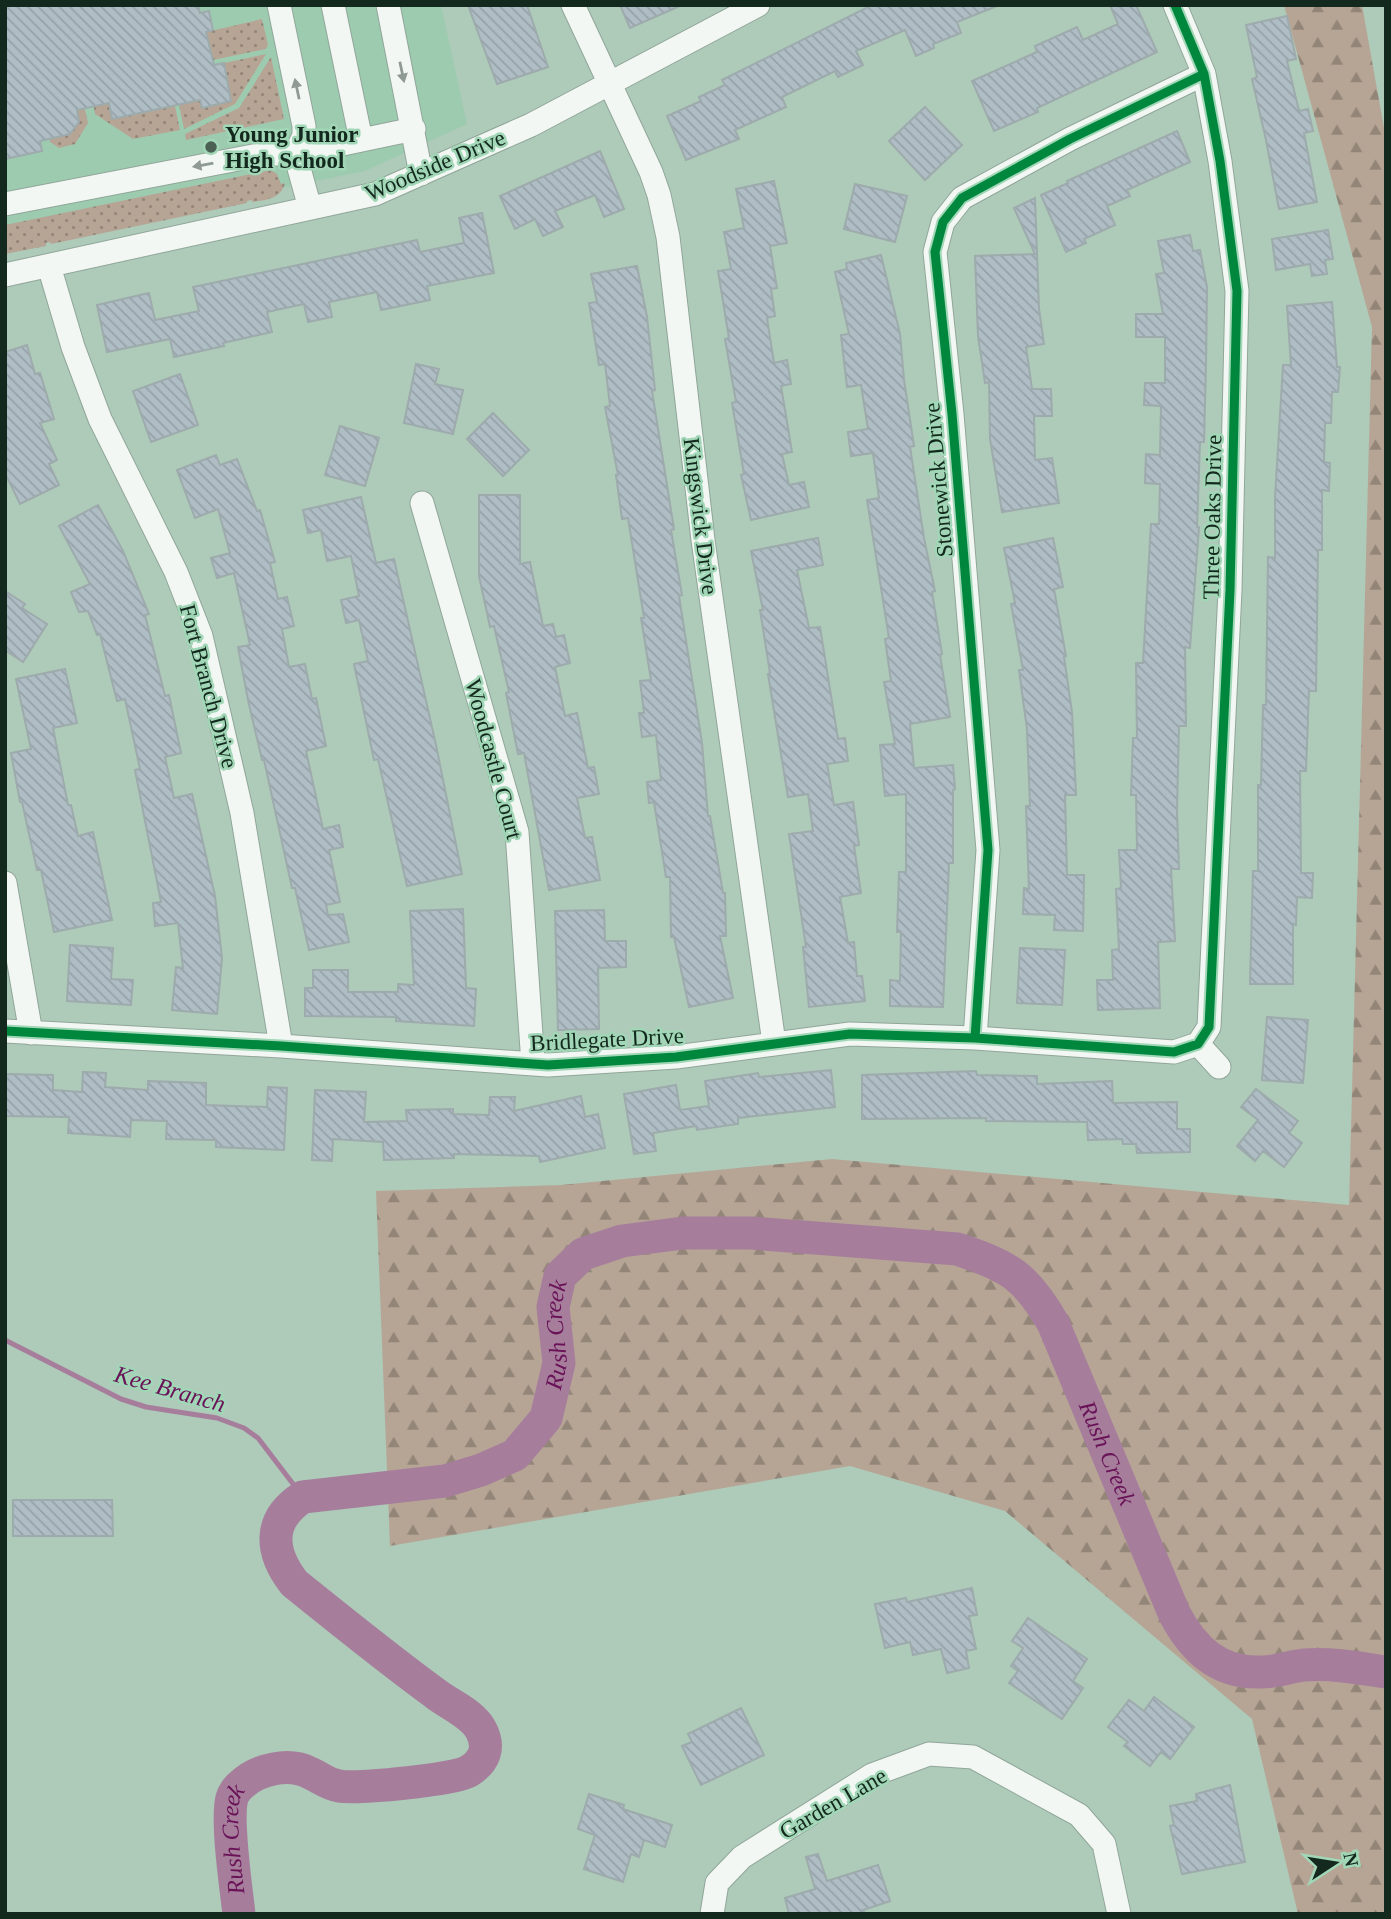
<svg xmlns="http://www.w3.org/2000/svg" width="1391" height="1919" font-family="Georgia,serif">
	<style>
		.built { fill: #9dcbb0 }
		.grass { fill: url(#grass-dots) }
		.forest { fill: url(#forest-firs) }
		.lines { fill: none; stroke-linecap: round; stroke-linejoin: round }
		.stream { stroke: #a67e9c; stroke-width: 5 }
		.river { stroke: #a67e9c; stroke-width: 33 }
		.building { fill: url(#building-back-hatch); stroke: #9dabac; stroke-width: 2 }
		.minor-casing { stroke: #90a699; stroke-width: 25 }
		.minor { stroke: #f3f7f4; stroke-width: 23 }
		.cycleway-casing { stroke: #a1d7b7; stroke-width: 13 }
		.cycleway { stroke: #00873e; stroke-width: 9 }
		.oneway { fill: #8f9a93 }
		.poi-dot { fill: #4a6154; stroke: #a1d7b7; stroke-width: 2.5 }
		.labels { text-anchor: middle; stroke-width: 5; stroke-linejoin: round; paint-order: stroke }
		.poi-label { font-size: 23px; font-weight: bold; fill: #14291d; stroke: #a1d7b7; text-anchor: start }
		.street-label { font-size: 23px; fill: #14291d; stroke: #a1d7b7 }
		.water-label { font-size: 24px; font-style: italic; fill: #691257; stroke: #a1d7b7 }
	</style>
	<defs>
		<pattern id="grass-dots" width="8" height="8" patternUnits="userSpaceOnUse" patternTransform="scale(1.75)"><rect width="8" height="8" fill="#b6a595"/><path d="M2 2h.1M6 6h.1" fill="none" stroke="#938679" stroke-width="1.8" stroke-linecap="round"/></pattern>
		<pattern id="forest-firs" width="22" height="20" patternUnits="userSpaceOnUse" patternTransform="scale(1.75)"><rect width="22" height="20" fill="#b6a595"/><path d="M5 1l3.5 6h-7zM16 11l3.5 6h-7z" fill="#938679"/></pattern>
		<pattern id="building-back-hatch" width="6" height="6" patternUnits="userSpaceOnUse" patternTransform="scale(1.75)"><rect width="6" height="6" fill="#afbdc5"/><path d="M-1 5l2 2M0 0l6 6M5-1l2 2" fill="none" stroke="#96a2a9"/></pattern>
	</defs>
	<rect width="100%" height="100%" fill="#aecab9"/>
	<path class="built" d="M5,5H441L467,124L365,171L5,245Z"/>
	<path class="grass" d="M262,19L268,45L266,49L213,60L206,32Z
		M266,54L235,104L184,129L179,105L200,100L203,108L230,101L224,63Z
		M271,57L284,119L186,140L185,134L239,108Z
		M82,96L88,123L75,144L59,148L50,142L49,139L70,134L79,122L74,98Z
		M100,102L101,105L109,103L113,119L175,106L180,130L133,139L95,114L93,103Z
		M271,170L277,174L281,184L285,183C281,199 266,200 252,202V200L247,201V203L51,244L50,242L46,243V246L5,254V225Z"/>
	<path class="forest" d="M1284,5H1362L1386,139V1914H1298L1252,1719L1005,1511L850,1466L390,1546L376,1191L561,1185L832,1159L1349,1205L1372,327Z"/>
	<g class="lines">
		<path class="stream" d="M5,1340L121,1399L146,1407L217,1418L244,1428L258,1438L303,1497"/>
		<path class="river" id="s1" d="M239,1914C236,1888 226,1819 232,1798C233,1794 238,1787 241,1785C258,1769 289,1762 310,1773C321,1778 327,1784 339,1786C358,1789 454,1780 469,1771C485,1761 490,1747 481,1730C473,1714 450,1705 436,1694C388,1659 341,1621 294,1583C270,1552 267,1520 303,1497L445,1481L481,1470L515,1455L546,1418L559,1363L553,1307L560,1276L583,1254L622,1241L683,1233H751L957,1249C1009,1266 1026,1276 1053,1323L1174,1613C1193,1649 1218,1674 1262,1672C1277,1672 1291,1666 1305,1665C1332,1663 1359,1668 1386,1672"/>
	</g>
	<path class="building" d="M5,5H198L200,13L209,11L213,30L206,32L214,65L224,63L231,101L202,108L200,100L112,119L109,103L77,110L79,122L70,134L40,141L42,151L5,159Z
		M468,5H527L548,67L497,84Z
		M620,5H682L630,28Z
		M872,5L997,6L957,22L961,33L933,44L934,48L916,56L905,30L856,51L863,65L838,77L835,71L782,97L786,107L735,130L739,139L686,160L667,116L701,101L699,97L725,85L722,80Z
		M1110,5H1136L1157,52L1037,108L1038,112L994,131L972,81L1037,52L1035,46L1077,27L1083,40L1118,24Z
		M1287,16L1296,59L1287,61L1299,111L1308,109L1313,131L1304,133L1317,202L1279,209L1266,140L1252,79L1257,77L1246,25Z
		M925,107L962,145L925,180L889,141Z
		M1177,131L1190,162L1127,190L1130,196L1107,206L1115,225L1084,239L1086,243L1066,252L1041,195L1068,183L1067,181Z
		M600,151L624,209L604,217L595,195L555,211L563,227L543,236L535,219L515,229L500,196Z
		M774,181L787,243L770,246L777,288L771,289L775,316L767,318L774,363L787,360L791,384L781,386L792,452L782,454L789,485L804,482L809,507L751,520L741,475L744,474L732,403L736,402L725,339L729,338L718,271L731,269L724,232L744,228L736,189Z
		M855,184L907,196L895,242L844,229Z
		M1035,198L1039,309L1044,344L1026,347L1032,389H1051L1052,416H1034L1035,460L1052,458L1059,503L1002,512L990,439L989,382L985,383L978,336L975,256L1035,254L1014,208Z
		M482,213L494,273L427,286L430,300L381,310L377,292L329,302L332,317L308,322L304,304L267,312L272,332L223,343L224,346L174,357L170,339L107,352L97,305L149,293L155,320L199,311L193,287L417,240L420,252L464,243L459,218Z
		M1328,230L1333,259L1325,260L1327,274L1312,276L1310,264L1276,270L1272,239Z
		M1190,235L1193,251L1200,250L1207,287L1206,365L1204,442H1200L1197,527H1199L1190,648L1185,647L1186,726H1179L1177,811L1179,869H1171L1175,941L1158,942L1160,1008L1098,1010L1097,980H1113L1112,950L1119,949L1116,889L1121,888L1119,850H1137L1136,795H1131L1133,738H1137L1136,663H1143L1151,524H1159L1160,484L1145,483L1146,454L1160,455L1161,406L1144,405L1145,383H1165V337H1136V314H1163L1156,274L1164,273L1158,241Z
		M881,255L900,334L904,380L914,446L910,447L924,538L935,591L932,592L942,654L940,655L950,717L910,724L914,768L953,765L955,789L953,790V863H949L943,1007L890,1006V980L900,981L901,932H897L899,872H906V794L885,796L880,745L895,744L884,682L891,681L885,639L889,638L867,500L879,498L873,453L851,456L848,432L868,429L861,385L847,387L841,335L849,334L835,272L847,269L846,263Z
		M637,266L647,317L655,390L652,391L674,529L671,530L682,595L679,596L702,743L708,816H710L723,893H725L726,936H720L733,998L689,1007L674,937H671L670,877H666L654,802L649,803L647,782L661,780L656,735L642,737L639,713H644L640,681L651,680L641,618H644L628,518L622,519L616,475H618L605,407L610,406L605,364L599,365L589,303L597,302L591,274Z
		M1332,302L1337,367H1340L1338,392H1332L1331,423H1325L1324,462L1330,463L1329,491L1322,490V550H1318L1316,691H1309L1306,771H1300L1301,873H1313L1312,898L1297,897L1296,925L1293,924V984H1250L1253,871H1258V785H1261L1263,705H1266L1268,557L1275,558V497L1283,365H1291L1287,306Z
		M27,345L35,374L40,373L54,419L40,423L57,460L49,464L59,485L20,504L5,473V352Z
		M416,364L439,369L435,384L463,390L453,434L404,423Z
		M180,374L198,425L151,442L133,391Z
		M493,413L529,450L503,476L467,439Z
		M340,426L379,438L365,486L325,475Z
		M216,455L220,465L237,459L257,511L260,510L275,562L270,563L278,599L287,597L294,626L282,629L289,667L305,664L312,699L316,698L326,746L306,751L323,829L339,825L343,847L329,850L340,902L326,905L328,915L343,914L349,942L309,950L295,888H292L264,760H262L248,700L238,647L250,645L234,573L217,578L211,558L230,553L218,509L195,518L177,470Z
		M479,495H520V564L530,562L543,626L553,624L556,637L564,635L570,663L555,667L565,716L577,713L588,768L594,767L599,794L577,798L585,838L592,837L600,880L549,890L524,753L518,754L506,693L509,692L494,626L490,627L479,576Z
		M361,497L376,563L394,559L436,745L462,874L407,886L378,759L374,760L354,664L368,661L359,620L346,623L341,600L359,596L351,556L327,561L321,530L308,533L303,510Z
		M98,505L123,551L149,614L145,615L165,696L169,695L181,753L165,757L174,798L192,794L215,896L222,958L217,1014L172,1010L176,967L183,968L178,923L155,926L153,903L161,902L135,770L140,769L125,699L117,701L100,634L97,635L88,611L79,612L71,592L90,584L59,526Z
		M818,538L823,565L797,570L809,628L820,627L838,739L845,738L848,761L827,764L834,805L853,802L859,845L854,846L861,893L840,897L848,943L854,942L857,976H862L865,1001L809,1007L803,947H806L789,834L813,831L808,794L788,797L768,674L770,673L760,610H763L751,551Z
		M1053,538L1063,587L1054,589L1066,656L1064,657L1072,712L1076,795H1065L1067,875H1084L1083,931L1054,930L1055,915L1023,914L1024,888L1029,889L1026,806H1030L1027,729L1019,670H1023L1011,604L1015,603L1004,548Z
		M5,591L25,604L22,608L47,624L23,662L5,650Z
		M65,669L77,723L53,728L68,805H71L78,836L93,832L112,920L54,932L41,870H37L22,802H20L11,753L31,749L16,679Z
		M463,909L466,988L476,989L474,1026L396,1021V1017L305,1016V988H313V970H348V992H398V984L414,985L410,911Z
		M604,910L605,941H626V967L598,968L599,1029L558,1030L555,911Z
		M70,945L113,948L111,979L133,980L131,1005L67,1001Z
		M1020,948L1065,950L1062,1005L1017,1003Z
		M1267,1017L1308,1020L1303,1083L1262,1080Z
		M831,1070L835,1107L738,1118V1124L697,1130L696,1126L653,1133L656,1151L634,1154L624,1094L676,1085L680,1110L709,1106L705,1081L758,1073L759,1077Z
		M976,1071L977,1075L1037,1076V1084L1112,1081L1113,1103L1177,1102V1129H1190V1152L1137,1153L1136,1144H1123L1122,1139L1088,1140L1087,1122L986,1121V1118L862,1119V1075Z
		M83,1072L106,1073L105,1087L148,1090V1081L206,1083V1105L267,1107L268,1087L287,1088L284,1150L216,1147V1140L166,1139L167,1121L131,1120L130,1137L68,1133L69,1117L5,1116V1074L53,1075V1090L82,1092Z
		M1256,1089L1298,1121L1289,1133L1302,1143L1284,1167L1263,1151L1255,1161L1237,1146L1258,1120L1241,1107Z
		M315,1090L366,1092L364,1122L407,1121L406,1110L453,1109V1114L489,1115L490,1097H515L514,1111L581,1096L585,1117L598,1114L605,1148L540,1162L539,1156L454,1154V1158L384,1160L383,1142L333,1139L332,1161L312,1160Z
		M13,1500H112L113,1536H13Z
		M972,1588L977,1615L969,1616L976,1649L966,1651L969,1668L947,1673L941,1649L913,1655L910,1642L885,1648L875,1604L906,1598L907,1602Z
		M1028,1618L1087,1659L1073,1681L1083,1688L1062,1719L1009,1683L1018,1671L1011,1666L1023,1648L1012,1641Z
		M1154,1697L1194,1727L1170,1759L1161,1752L1150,1766L1124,1746L1128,1742L1108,1727L1129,1700L1144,1711Z
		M741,1708L764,1755L701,1785L682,1746L692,1742L688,1734Z
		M1230,1785L1245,1862L1182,1874L1170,1826L1174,1825L1170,1806L1197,1801L1196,1794Z
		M589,1794L624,1805L623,1809L672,1825L665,1847L644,1840L639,1857L631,1854L623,1882L584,1869L595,1835L578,1829Z
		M818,1854L827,1881L878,1865L890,1901L863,1910L865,1914H789L785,1898L815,1889L806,1857Z"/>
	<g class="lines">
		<defs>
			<path id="minor" d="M279,5L304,126V136L295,154L310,208
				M333,5L361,140
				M388,5L421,174
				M573,5L651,172L659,195L668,237L703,540L774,1043
				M5,204L264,154H295L414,129
				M49,266L73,347L100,419L176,572L201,636L242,813L281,1046
				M5,275L375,194L531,125L758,5
				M422,503L517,832L533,1064
				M5,883L31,1033
				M5,1031L281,1046L548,1065L676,1057L850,1034L975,1038L1174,1052L1198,1044L1209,1027L1230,590L1237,291L1220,161L1204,74L1175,5
				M975,1038L988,850L952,414L935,252L943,222L962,198L1070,139L1204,74
				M1198,1044L1219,1067
				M712,1914L717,1883L742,1857L872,1775L929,1754L973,1757L1079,1815L1104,1844L1119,1914"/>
		</defs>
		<use href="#minor" class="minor-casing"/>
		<use href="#minor" class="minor"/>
		<defs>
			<path id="cycleway" d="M5,1031L281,1046L548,1065L676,1057L850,1034L975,1038L1174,1052L1198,1044L1209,1027L1230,590L1237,291L1220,161L1204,74L1175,5
				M975,1038L988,850L952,414L935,252L943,222L962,198L1070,139L1204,74"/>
		</defs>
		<use href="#cycleway" class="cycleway-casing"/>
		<use href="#cycleway" class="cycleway"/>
	</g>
	<defs><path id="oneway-solid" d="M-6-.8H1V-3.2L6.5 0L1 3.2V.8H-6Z" transform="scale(1.75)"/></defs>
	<g class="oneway">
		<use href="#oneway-solid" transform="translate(402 72) rotate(78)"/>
		<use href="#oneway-solid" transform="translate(297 89) rotate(-102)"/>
		<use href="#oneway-solid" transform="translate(203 165) rotate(170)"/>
	</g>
	<circle class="poi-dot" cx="211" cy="147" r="7"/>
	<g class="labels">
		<g class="poi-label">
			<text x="225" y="142">Young Junior<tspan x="225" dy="26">High School</tspan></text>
		</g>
		<g class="street-label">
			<text transform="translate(435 165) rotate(-23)" y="8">Woodside Drive</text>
			<text transform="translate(938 480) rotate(-95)" y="8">Stonewick Drive</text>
			<text transform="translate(701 516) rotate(83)" y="8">Kingswick Drive</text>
			<text transform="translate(1212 517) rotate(-89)" y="8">Three Oaks Drive</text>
			<text transform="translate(209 686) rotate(75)" y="8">Fort Branch Drive</text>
			<text transform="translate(494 759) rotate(75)" y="8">Woodcastle Court</text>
			<text transform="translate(607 1039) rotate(-3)" y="8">Bridlegate Drive</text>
			<text transform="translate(833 1803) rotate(-30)" y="8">Garden Lane</text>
		</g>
		<g class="water-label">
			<text dy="8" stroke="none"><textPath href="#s1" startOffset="1108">Rush Creek</textPath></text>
			<text transform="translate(170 1389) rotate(16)" y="8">Kee Branch</text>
			<text dy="8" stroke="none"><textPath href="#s1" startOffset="1843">Rush Creek</textPath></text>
			<text dy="8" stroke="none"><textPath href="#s1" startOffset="75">Rush Creek</textPath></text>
		</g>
	</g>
	<rect width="1391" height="1919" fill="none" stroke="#14291d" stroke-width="14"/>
	<g transform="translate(1335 1863) rotate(78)" stroke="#a1d7b7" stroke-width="5" paint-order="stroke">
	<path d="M0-5L12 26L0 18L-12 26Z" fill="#14291d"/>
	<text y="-10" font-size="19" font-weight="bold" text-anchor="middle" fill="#14291d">N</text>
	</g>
</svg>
